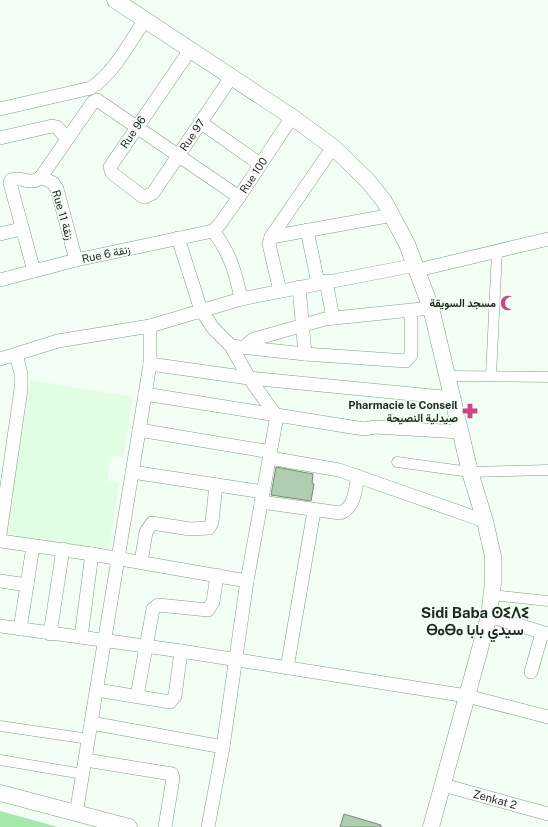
<svg xmlns="http://www.w3.org/2000/svg" width="548" height="827" font-family="'Public Sans',Vazirmatn,'Noto Sans Tifinagh',sans-serif">
	<style>
		.built { fill: #e1fde2 }
		.green { fill: #a6e9ac }
		.building { fill: #b0cdb2; stroke: #738d74 }
		.lines { fill: none; stroke-linecap: round; stroke-linejoin: round }
		.pedestrian-casing { stroke: #819d83; stroke-width: 11 }
		.minor-casing { stroke: #819d83; stroke-width: 14 }
		.tertiary-casing { stroke: #819d83; stroke-width: 17 }
		.pedestrian { stroke: #fff; stroke-width: 10 }
		.minor { stroke: #fff; stroke-width: 13 }
		.tertiary { stroke: #fff; stroke-width: 16 }
		.labels { text-anchor: middle; stroke-width: 3; stroke-linejoin: round; paint-order: stroke }
		.street-label { font-size: 11px; fill: #1e291f; stroke: #f3fff4 }
		.poi-label { font-size: 11px; font-weight: bold; fill: #1e291f; stroke: #f3fff4; text-anchor: end }
		.district-label { font-size: 15px; font-weight: bold; fill: #1e291f; stroke: #f3fff4 }
	</style>
	<rect width="100%" height="100%" fill="#f3fff4"/>
	<path class="built" d="M30,380L133,397L123,457L111,456L107,481L119,483L108,553L4,539Z"/>
	<path class="green" d="M0,811L58,827H0Z"/>
	<path class="building" d="M276,467L313,474L312,483L314,484L311,501L271,495Z
		M344,814L381,825V827H340Z"/>
	<g class="lines">
		<defs>
			<path id="pedestrian" d="M447,376L548,377
				M491,376L497,251
				M397,462L470,472L548,470
				M491,595L548,601
				M0,726L89,739
				M0,760L83,774"/>
			<g id="minor">
				<path id="s1" d="M190,50L110,167L112,173L142,196L145,197L153,193L232,76"/>
				<path d="M0,109L91,88C114,73 129,43 145,20"/>
				<path d="M200,122L260,164"/>
				<path d="M0,138L52,126L57,127L67,139"/>
				<path d="M41,177L53,183L57,189L76,260"/>
				<path d="M307,230L318,283"/>
				<path id="s2" d="M213,231L220,224L239,197L292,117"/>
				<path d="M213,231C229,251 236,273 241,299"/>
				<path d="M0,234L21,229"/>
				<path d="M271,237L393,215"/>
				<path d="M178,238L201,310L213,328L231,346L249,378L275,414L276,421L247,581L223,747L208,827"/>
				<path d="M418,270L548,239"/>
				<path d="M34,271L10,183L11,180C22,175 29,187 41,177L93,102L97,100L239,197"/>
				<path d="M0,280L76,260L213,231"/>
				<path d="M326,281L333,318"/>
				<path d="M299,287L305,354"/>
				<path d="M280,291L269,244L271,237L333,147"/>
				<path d="M231,346L305,354L406,361L411,355V311"/>
				<path d="M244,348L252,340L258,338L325,319L431,308"/>
				<path d="M0,359L58,341L150,326L241,299L416,265"/>
				<path d="M150,364L249,378L453,398"/>
				<path d="M145,394L364,429L375,427L460,432"/>
				<path d="M139,430L271,452"/>
				<path d="M270,458L339,470L485,521"/>
				<path d="M132,472L263,492"/>
				<path d="M261,502L340,513C355,508 355,490 358,476"/>
				<path d="M0,534L21,389V373L16,355"/>
				<path d="M0,541L92,554L247,581"/>
				<path d="M141,562L146,532L152,523L190,529L209,528L212,522L216,485"/>
				<path d="M0,581L27,585L20,629"/>
				<path d="M27,585L33,546"/>
				<path d="M489,616L548,634"/>
				<path d="M0,626L181,651L467,696L548,717"/>
				<path d="M50,634L63,549"/>
				<path d="M81,637L92,554"/>
				<path d="M287,668L314,511"/>
				<path d="M531,672L542,633"/>
				<path d="M97,690L170,702L175,696L181,651"/>
				<path d="M137,696L153,609L158,605L208,610L213,602L217,575"/>
				<path d="M91,723L223,747"/>
				<path d="M86,760L172,774L173,778L165,827"/>
				<path id="s3" d="M443,785L548,814"/>
				<path d="M76,814L150,364V326"/>
			</g>
			<path id="tertiary" d="M115,0L292,117L333,147L368,181L384,201L407,244L431,308L470,472L485,521L493,556V583L489,616L431,827
				M0,793L129,827"/>
		</defs>
		<use href="#pedestrian" class="pedestrian-casing"/>
		<use href="#minor" class="minor-casing"/>
		<use href="#tertiary" class="tertiary-casing"/>
		<use href="#pedestrian" class="pedestrian"/>
		<use href="#minor" class="minor"/>
		<use href="#tertiary" class="tertiary"/>
	</g>
	<defs>
		<symbol id="mosque-bare" viewBox="-9 -9 18 18"><path d="M3.5-4.9A6 6 0 1 0 3.5 4.9A5 5 0 1 1 3.5-4.9Z" fill="#ce4682" stroke="#f3fff4" stroke-width="2.5" paint-order="stroke"/></symbol>
		<symbol id="pharmacy-bare" viewBox="-9 -9 18 18"><path d="M-2-6h4v4h4v4h-4v4h-4v-4h-4v-4h4Z" fill="#ce4682" stroke="#f3fff4" stroke-width="2.5" paint-order="stroke"/></symbol>
	</defs>
	<g fill-rule="evenodd">
		<use href="#mosque-bare" x="497" y="292" width="22" height="22"/>
		<use href="#pharmacy-bare" x="459" y="400" width="22" height="22"/>
	</g>
	<g class="labels">
		<g class="street-label">
			<text transform="translate(133 132) rotate(-56)" y="4">Rue 96</text>
			<text dy="4" stroke="none"><textPath href="#s1" startOffset="268">Rue 97</textPath></text>
			<text dy="4" stroke="none"><textPath href="#s2" startOffset="69">Rue 100</textPath></text>
			<text transform="translate(63 215) rotate(74)" y="4">Rue 11 زنقة</text>
			<text transform="translate(106 254) rotate(-12)" y="4">Rue 6 زنقة</text>
			<text dy="4" stroke="none"><textPath href="#s3" startOffset="54">Zenkat 2</textPath></text>
		</g>
		<g class="poi-label">
			<text x="496" y="307">مسجد السويقة</text>
			<text x="458" y="409">Pharmacie le Conseil<tspan x="458" dy="13">صيدلية النصيحة</tspan></text>
		</g>
		<g class="district-label">
			<text x="475" y="618">Sidi Baba ⵙⵉⴷⵉ<tspan x="475" dy="17">ⴱⴰⴱⴰ سيدي بابا</tspan></text>
		</g>
	</g>
</svg>
